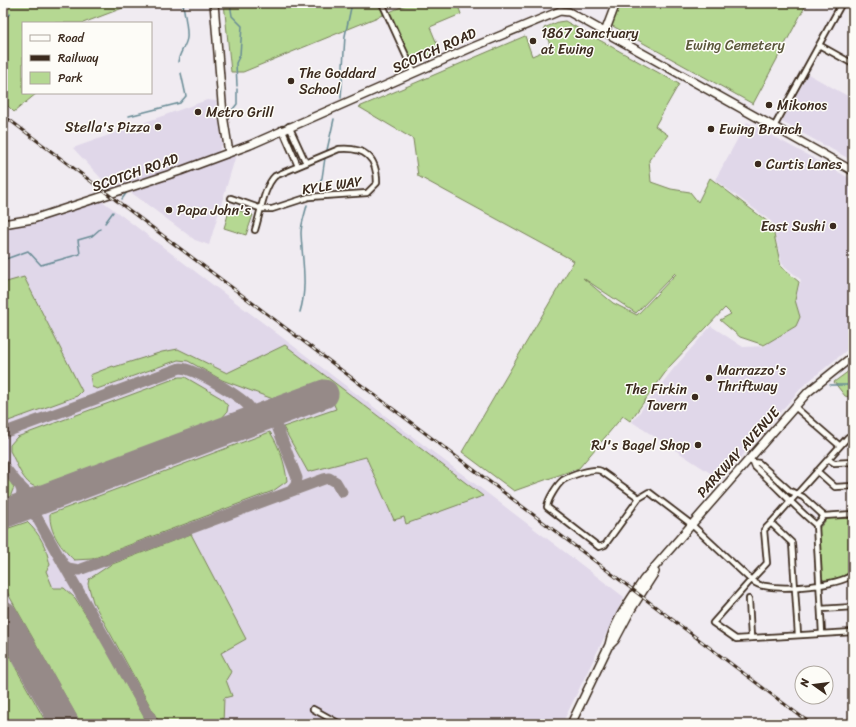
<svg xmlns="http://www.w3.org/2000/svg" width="856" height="727" font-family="Sriracha,sans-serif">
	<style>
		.built { fill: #e0d7e9 }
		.green { fill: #b5d892; stroke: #788158; fill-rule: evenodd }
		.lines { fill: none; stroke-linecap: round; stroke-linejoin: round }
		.stream { stroke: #678b95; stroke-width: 1.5 }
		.taxiway { stroke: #968a88; stroke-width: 11 }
		.runway { stroke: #968a88; stroke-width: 29 }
		.street-casing { stroke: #3b2a1e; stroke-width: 8 }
		.secondary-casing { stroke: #3b2a1e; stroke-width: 10 }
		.street { stroke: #fdfcf7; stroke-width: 4.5 }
		.secondary { stroke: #fdfcf7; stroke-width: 7 }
		.rail-casing { stroke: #3b2a1e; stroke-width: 3 }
		.rail { stroke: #fdfcf7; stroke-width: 1.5; stroke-dasharray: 4.5; stroke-linecap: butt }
		.poi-dot { fill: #3b2a1e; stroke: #fdfcf7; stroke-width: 1.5 }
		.labels { text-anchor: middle; stroke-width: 3; stroke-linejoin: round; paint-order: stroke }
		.poi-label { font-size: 14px; fill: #3b2a1e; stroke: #fdfcf7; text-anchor: start }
		.park-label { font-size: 14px; fill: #5a563b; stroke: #fdfcf7 }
		.street-label { font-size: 14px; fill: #3b2a1e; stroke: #fdfcf7 }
	</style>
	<rect width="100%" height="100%" fill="#f0ebf1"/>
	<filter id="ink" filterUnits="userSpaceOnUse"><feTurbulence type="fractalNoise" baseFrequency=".025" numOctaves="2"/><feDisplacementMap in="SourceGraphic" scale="8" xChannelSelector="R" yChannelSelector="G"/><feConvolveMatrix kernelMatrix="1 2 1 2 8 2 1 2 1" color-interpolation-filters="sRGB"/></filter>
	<g filter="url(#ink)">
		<path class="built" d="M808,74L853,99V161L782,122Z
			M207,100L216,101L222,144L219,151L183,165L111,189L73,148Z
			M747,122L853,180V345L803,386L721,480L632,422L674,368L711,326L743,347L765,346L772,339L796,326L800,317L795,300L801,280L782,264L772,222L715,180Z
			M236,155L209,245L195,240L129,191Z
			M101,200L624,597L562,724H3V227L33,224Z"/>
		<path class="green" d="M3,3H136L83,23H23V93H37L14,112L3,101Z
			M224,3H376L385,14L410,3H457L461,14L430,27L440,51L408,65L385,14L243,72H231Z
			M618,3H807L753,104L609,24Z
			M565,21L679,84L655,126L668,135L649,160L651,182L671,189L690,192L698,202L710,178L772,225L781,267L799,282L795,300L800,317L796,326L764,345L740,337L720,320L731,314L725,308L670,366L630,421L623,416L579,468L514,491L462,452L574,261L418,176L413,139L359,107L525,36L532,56L551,48L544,28L558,22ZM675,273L676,274L637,315L613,303L583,278L636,313Z
			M230,208L253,215L246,235L224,228Z
			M24,277L82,391L77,396L3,423V283Z
			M285,345L483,496L406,524L404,517L394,520L366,457L308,472L283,427L336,409L323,380L273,399L222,380L188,361L178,360L97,389L92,387L90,375L113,366L114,367L162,352L178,349L227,373Z
			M853,368V398L845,396L834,382Z
			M179,377H185L221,398L228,406L227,412L222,418L37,487C23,485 16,461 10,451V445L17,437Z
			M270,432C280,448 285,463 287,481L273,491L92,559L74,560C61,548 49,532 50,514Z
			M3,472L14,487L10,497L3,500Z
			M835,518V519L853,518V570C844,575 830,585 821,578L818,530L827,519Z
			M27,522C41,535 46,547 50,565L46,571L53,588H64L75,598L96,631L148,724H81L3,585V530Z
			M191,534L246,639L221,653L231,672L226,680L232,696L224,698L223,724H160L93,602L88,584L89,579L110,565Z
			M3,645L47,724H3Z"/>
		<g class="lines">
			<path class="stream" d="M230,3L232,16L242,26L240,55L236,63L237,86
				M19,4L21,3
				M3,19L10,14
				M178,62C179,53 186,46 187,38C188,27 184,14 183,3
				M341,98L345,36L352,3
				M229,114L237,104V89
				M129,116L180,103L186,96L181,73
				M327,150L334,119
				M313,193L322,178L325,158
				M122,199L127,192
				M105,223L113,212
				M3,260L28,251L41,265L80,254L78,240L92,236L100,229
				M300,312C308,286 302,259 301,233C301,224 305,214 307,205
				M830,385H853"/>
			<path class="taxiway" d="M278,429L297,478L296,485L291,491
				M3,433L180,368C193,368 243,397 250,408
				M3,465C16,480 29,506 51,496
				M18,508L29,511L36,516L154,724
				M8,512C20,507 26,496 19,484
				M63,564L68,568L79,570L324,479L329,478L336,482L342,492"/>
			<path class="runway" d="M3,514L324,394
				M3,615L65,724"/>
			<defs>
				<path id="street" d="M382,3L414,73
					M819,45L853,64
					M289,126L306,163
					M774,127L842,3
					M282,129L298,166
					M231,198L262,209H272L309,197L367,193L377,183C377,157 365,147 339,149L275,176C264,186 260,215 255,230
					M795,407L840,446
					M749,458L753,462L755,467C776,486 795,507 816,525
					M828,459L834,463L853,462
					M753,462L759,463L790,491L803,497L824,516
					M817,471L835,487L853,486
					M639,498L601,471C594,467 570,476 563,480C557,485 548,499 547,507L599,547L605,545L639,498L649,492L691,524L751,580L767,563L764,530L771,523
					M816,525L822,634
					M816,525L824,516L853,514
					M853,575C835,586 786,590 765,586C760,586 755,583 751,580L713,623L736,639L853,632
					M749,599L751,637
					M821,609L853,607
					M798,635L792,543L771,523L848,437H853
					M313,709L340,724"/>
				<path id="secondary" d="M214,3L223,115L229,153
					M605,32L616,3
					M3,224L33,219L180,171L250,145L473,47L560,11L569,12L853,171
					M610,645L615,640L632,608L655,572
					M571,724L609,645C614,621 631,599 644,579L808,392L853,356"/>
			</defs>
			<use href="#street" class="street-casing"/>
			<use href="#secondary" class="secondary-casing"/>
			<use href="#street" class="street"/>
			<use href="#secondary" class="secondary"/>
			<defs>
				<path id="rail" d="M3,115L811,724"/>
			</defs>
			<use href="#rail" class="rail-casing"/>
			<use href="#rail" class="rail"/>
		</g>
	</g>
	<g class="poi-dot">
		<circle cx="533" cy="41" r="4"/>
		<circle cx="291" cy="81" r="4"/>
		<circle cx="769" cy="105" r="4"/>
		<circle cx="198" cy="112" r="4"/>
		<circle cx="158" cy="127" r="4"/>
		<circle cx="711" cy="129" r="4"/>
		<circle cx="758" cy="164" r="4"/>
		<circle cx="169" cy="210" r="4"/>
		<circle cx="833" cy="226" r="4"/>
		<circle cx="709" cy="378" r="4"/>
		<circle cx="695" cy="397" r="4"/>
		<circle cx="698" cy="445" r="4"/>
	</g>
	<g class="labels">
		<g class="poi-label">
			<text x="541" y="38">1867 Sanctuary<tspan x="541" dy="16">at Ewing</tspan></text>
			<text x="299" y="78">The Goddard<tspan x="299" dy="16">School</tspan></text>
			<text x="777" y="110">Mikonos</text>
			<text x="206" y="117">Metro Grill</text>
			<text x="150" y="132" text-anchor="end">Stella's Pizza</text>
			<text x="719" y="134">Ewing Branch</text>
			<text x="766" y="169">Curtis Lanes</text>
			<text x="177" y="215">Papa John's</text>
			<text x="825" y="231" text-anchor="end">East Sushi</text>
			<text x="717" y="375">Marrazzo's<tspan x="717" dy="16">Thriftway</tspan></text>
			<text x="687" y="394" text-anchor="end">The Firkin<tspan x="687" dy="16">Tavern</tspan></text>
			<text x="690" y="450" text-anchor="end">RJ's Bagel Shop</text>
		</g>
		<g class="park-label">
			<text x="735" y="50">Ewing Cemetery</text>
		</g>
		<g class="street-label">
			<text transform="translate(434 50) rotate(-24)" y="5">SCOTCH ROAD</text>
			<text transform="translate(135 172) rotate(-19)" y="5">SCOTCH ROAD</text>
			<text transform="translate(332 185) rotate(-8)" y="5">KYLE WAY</text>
			<text transform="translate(738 452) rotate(-48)" y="5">PARKWAY AVENUE</text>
		</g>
	</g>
	<rect width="856" height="727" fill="none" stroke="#fdfcf7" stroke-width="16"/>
	<rect x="8" y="8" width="840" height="711" fill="none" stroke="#3b2a1e" stroke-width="1.5" filter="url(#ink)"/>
	<rect x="22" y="22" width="130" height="72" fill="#fdfcf7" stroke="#afa8a0"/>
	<rect x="30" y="35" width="20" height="6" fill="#fdfcf7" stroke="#afa8a0"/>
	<text x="58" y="42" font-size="12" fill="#3b2a1e">Road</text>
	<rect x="30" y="55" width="20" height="6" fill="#3b2a1e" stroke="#afa8a0"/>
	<text x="58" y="62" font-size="12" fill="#3b2a1e">Railway</text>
	<rect x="30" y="72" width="20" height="12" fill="#b5d892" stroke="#afa8a0"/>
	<text x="58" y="82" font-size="12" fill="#3b2a1e">Park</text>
	<g transform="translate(814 685) rotate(284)"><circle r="19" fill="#fdfcf7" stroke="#afa8a0"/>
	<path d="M0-3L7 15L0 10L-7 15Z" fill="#3b2a1e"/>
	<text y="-6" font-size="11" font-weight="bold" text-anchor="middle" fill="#3b2a1e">N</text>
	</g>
</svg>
